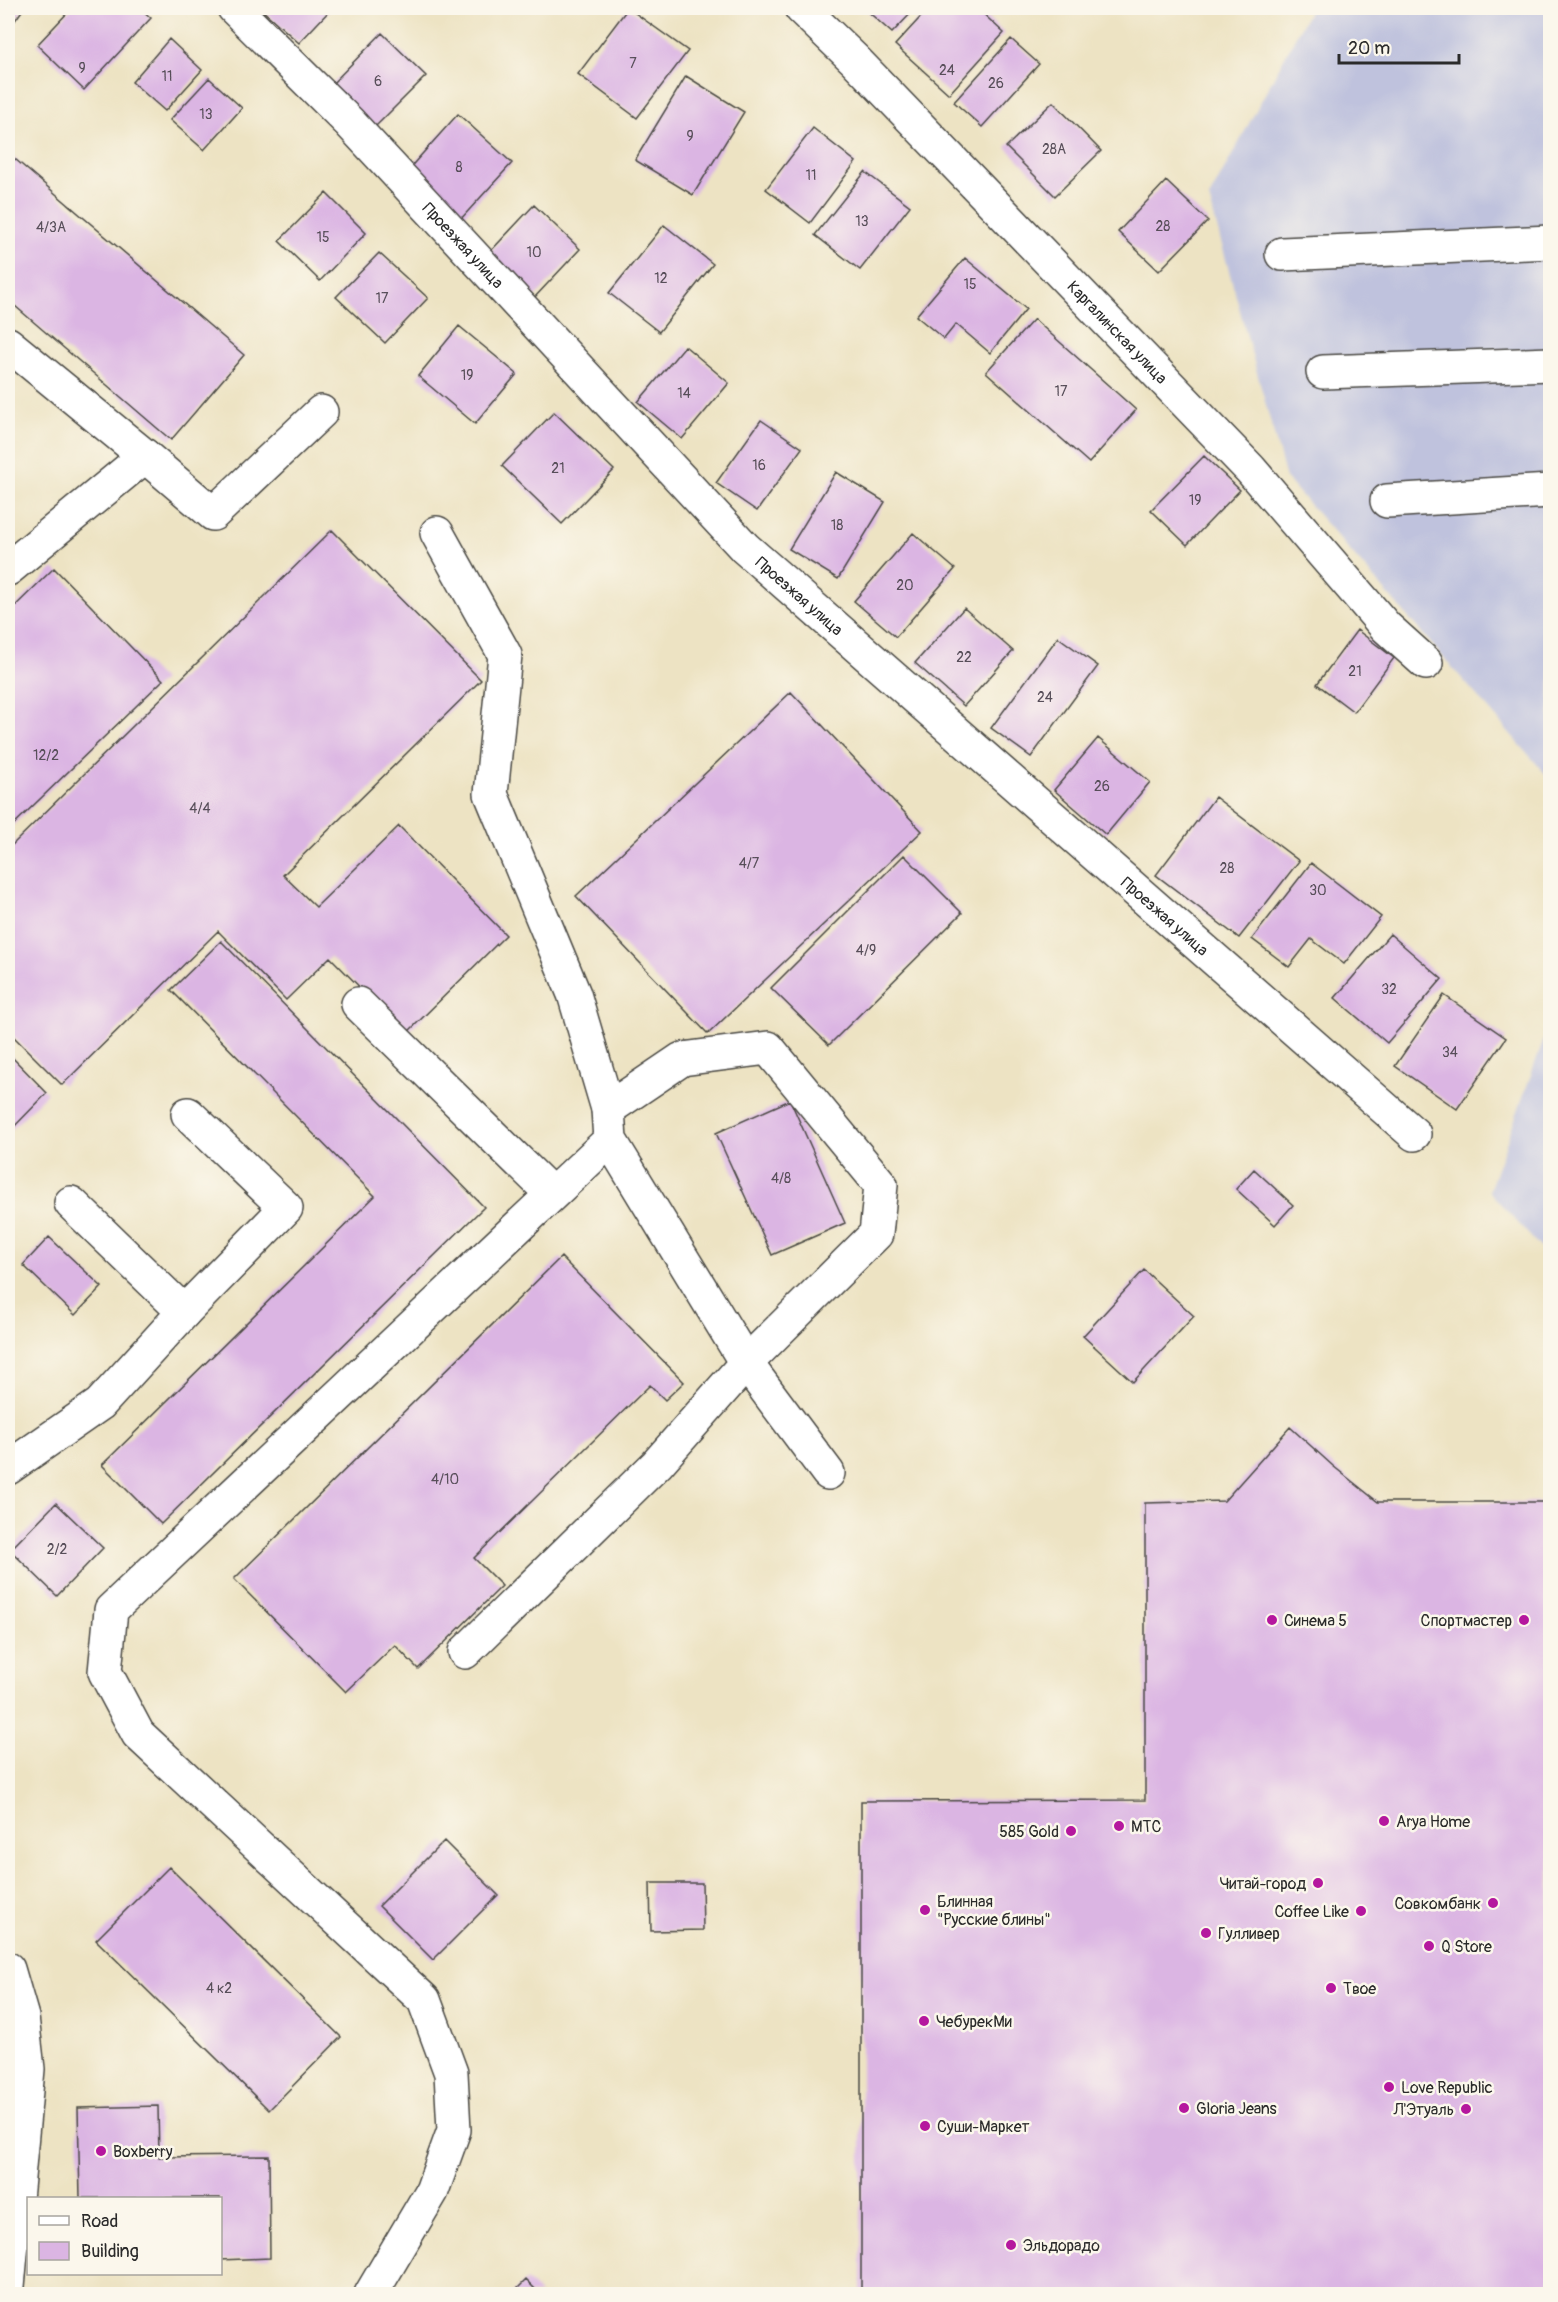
<svg xmlns="http://www.w3.org/2000/svg" width="1558" height="2302" font-family="Pangolin,sans-serif">
	<style>
		.industrial { fill: #bfc2dd }
		.building { fill: #dbb5e3 }
		.lines { fill: none; stroke-linecap: round; stroke-linejoin: round }
		.minor-casing { stroke: #484742; stroke-width: 36 }
		.minor { stroke: #fff; stroke-width: 33 }
		.poi-dot { fill: #b5179e; stroke: #fbf7ec; stroke-width: 2 }
		.labels { text-anchor: middle; stroke-width: 5; stroke-linejoin: round; paint-order: stroke }
		.number-label { font-size: 14px; fill: #574e59 }
		.street-label { font-size: 16px; fill: #2b2b2b; stroke: #fbf7ec }
		.poi-label { font-size: 16px; fill: #2b2b2b; stroke: #fbf7ec; text-anchor: start }
	</style>
	<rect width="100%" height="100%" fill="#fbf7ec"/>
	<filter id="ink" filterUnits="userSpaceOnUse"><feTurbulence type="fractalNoise" baseFrequency=".0167" numOctaves="2"/><feDisplacementMap in="SourceGraphic" scale="12" xChannelSelector="R" yChannelSelector="G"/><feConvolveMatrix kernelMatrix="1 2 1 2 8 2 1 2 1" color-interpolation-filters="sRGB"/></filter>
	<filter id="wash" filterUnits="userSpaceOnUse"><feTurbulence type="fractalNoise" baseFrequency=".008" numOctaves="4" result="noise"/><feDisplacementMap in="SourceGraphic" scale="24" xChannelSelector="R" yChannelSelector="G"/><feGaussianBlur stdDeviation="1.35" result="paint"/><feColorMatrix in="noise" values="0 0 0 0 0 0 0 0 0 0 0 0 0 0 0 0 0 1.4 0 .05"/><feComposite in="paint" operator="in"/></filter>
	<g filter="url(#wash)">
		<rect width="100%" height="100%" fill="#ede3c3"/>
		<path class="industrial" d="M1311,8H1550V779L1286,478L1209,198Z
			M1550,1022V1258L1489,1191Z"/>
		<g id="blocks">
			<path class="building" d="M8,8H24L11,26L8,24Z
				M72,8H140L151,18L84,90L37,45Z
				M260,8H332L299,43Z
				M628,8L688,51L637,118L578,74Z
				M864,8H916L892,33Z
				M929,8H977L1004,33L949,94L895,45Z
				M382,33L426,76L373,129L330,86Z
				M169,39L202,70L165,111L132,82Z
				M1011,39L1039,64L982,127L954,102Z
				M686,76L744,112L693,195L635,160Z
				M209,78L242,108L204,150L170,120Z
				M1053,102L1101,151L1055,196L1006,147Z
				M458,114L512,163L459,221L406,172Z
				M813,128L856,162L810,223L766,189Z
				M8,153L244,355L171,440L8,300Z
				M865,172L910,206L860,270L815,235Z
				M1166,181L1208,221L1159,271L1118,232Z
				M326,193L366,233L320,281L279,241Z
				M534,205L580,249L534,298L487,255Z
				M664,225L713,264L659,332L609,293Z
				M379,253L428,298L385,343L336,297Z
				M965,258L1026,309L990,353L956,324L944,339L916,316Z
				M1034,319L1136,410L1089,463L986,372Z
				M459,326L517,374L475,424L418,376Z
				M685,346L729,383L682,439L638,402Z
				M554,412L614,470L562,524L502,466Z
				M761,420L802,448L757,511L716,483Z
				M1204,456L1240,490L1187,545L1151,510Z
				M836,472L885,502L838,579L789,549Z
				M332,530L481,680L283,875L316,907L399,826L506,935L406,1034L330,957L286,1000L218,931L62,1085L8,1031V849Z
				M913,533L955,569L896,637L854,601Z
				M54,568L163,680L8,830V613Z
				M964,608L1013,651L964,706L915,663Z
				M1357,630L1394,658L1354,712L1317,684Z
				M1058,637L1098,666L1031,757L991,728Z
				M791,692L922,831L708,1034L576,896Z
				M1098,738L1150,782L1106,835L1054,790Z
				M1215,797L1299,861L1239,938L1156,875Z
				M904,855L962,913L829,1045L771,988Z
				M1311,863L1381,917L1344,964L1311,939L1289,967L1252,939Z
				M1390,934L1442,979L1387,1043L1335,998Z
				M221,941L484,1207L161,1524L102,1465L375,1196L171,990Z
				M1444,995L1506,1038L1457,1109L1395,1066Z
				M8,1053L47,1093L8,1133Z
				M790,1100L845,1223L772,1255L716,1133Z
				M1254,1169L1293,1205L1275,1225L1236,1189Z
				M49,1237L102,1287L75,1315L23,1265Z
				M561,1257L684,1382L665,1400L650,1385L474,1558L502,1586L418,1669L395,1645L346,1692L234,1579Z
				M1144,1270L1194,1316L1133,1382L1083,1336Z
				M1290,1427L1333,1466L1378,1502H1550V2294H861V1801L1145,1800V1503L1224,1501Z
				M56,1503L103,1548L57,1596L10,1550Z
				M444,1841L498,1895L433,1960L379,1906Z
				M169,1867L341,2037L269,2110L96,1940Z
				M650,1883H702L703,1930L651,1931Z
				M158,2106L159,2157L269,2156L270,2258L220,2260V2198H80L78,2108Z
				M526,2280L540,2294H512Z"/>
		</g>
	</g>
	<g filter="url(#ink)">
		<use href="#blocks" fill-opacity="0" stroke="#484742" stroke-width="1.5"/>
		<g class="lines">
			<defs>
				<g id="minor">
					<path id="s1" d="M234,8L349,122L745,548L1414,1134"/>
					<path id="s2" d="M801,8L855,60L1250,469L1386,627L1426,663"/>
					<path d="M1282,254L1550,242"/>
					<path d="M8,344L145,456"/>
					<path d="M1323,372L1550,364"/>
					<path d="M1387,501L1550,491"/>
					<path d="M437,533L505,655L491,794L574,994L608,1109L610,1140L746,1363L828,1473"/>
					<path d="M8,569L145,456L213,514L321,412"/>
					<path d="M358,1004L552,1194"/>
					<path d="M71,1203L184,1312"/>
					<path d="M8,1468L100,1404L184,1312L286,1208L188,1114"/>
					<path d="M465,1652L657,1464L746,1363L876,1234L881,1185L768,1048L682,1059L608,1109"/>
					<path d="M8,1969L22,2017L28,2069L8,2286"/>
					<path d="M371,2294L432,2191L454,2130L451,2073L424,2000L138,1734L105,1672L111,1610L610,1140"/>
				</g>
			</defs>
			<use href="#minor" class="minor-casing"/>
			<use href="#minor" class="minor"/>
		</g>
	</g>
	<g class="poi-dot">
		<circle cx="1272" cy="1620" r="6"/>
		<circle cx="1524" cy="1620" r="6"/>
		<circle cx="1384" cy="1821" r="6"/>
		<circle cx="1119" cy="1826" r="6"/>
		<circle cx="1071" cy="1831" r="6"/>
		<circle cx="1318" cy="1883" r="6"/>
		<circle cx="1493" cy="1903" r="6"/>
		<circle cx="925" cy="1910" r="6"/>
		<circle cx="1361" cy="1911" r="6"/>
		<circle cx="1206" cy="1933" r="6"/>
		<circle cx="1429" cy="1946" r="6"/>
		<circle cx="1331" cy="1988" r="6"/>
		<circle cx="924" cy="2021" r="6"/>
		<circle cx="1389" cy="2087" r="6"/>
		<circle cx="1184" cy="2108" r="6"/>
		<circle cx="1466" cy="2109" r="6"/>
		<circle cx="925" cy="2126" r="6"/>
		<circle cx="101" cy="2151" r="6"/>
		<circle cx="1011" cy="2245" r="6"/>
	</g>
	<g class="labels">
		<g class="number-label">
			<text x="633" y="68">7</text>
			<text x="82" y="73">9</text>
			<text x="947" y="75">24</text>
			<text x="167" y="81">11</text>
			<text x="378" y="86">6</text>
			<text x="996" y="88">26</text>
			<text x="206" y="119">13</text>
			<text x="690" y="141">9</text>
			<text x="1054" y="154">28А</text>
			<text x="459" y="172">8</text>
			<text x="811" y="180">11</text>
			<text x="862" y="226">13</text>
			<text x="1163" y="231">28</text>
			<text x="51" y="232">4/3А</text>
			<text x="323" y="242">15</text>
			<text x="534" y="257">10</text>
			<text x="661" y="283">12</text>
			<text x="970" y="289">15</text>
			<text x="382" y="303">17</text>
			<text x="467" y="380">19</text>
			<text x="1061" y="396">17</text>
			<text x="684" y="398">14</text>
			<text x="759" y="470">16</text>
			<text x="558" y="473">21</text>
			<text x="1195" y="505">19</text>
			<text x="837" y="530">18</text>
			<text x="905" y="590">20</text>
			<text x="964" y="662">22</text>
			<text x="1355" y="676">21</text>
			<text x="1045" y="702">24</text>
			<text x="46" y="760">12/2</text>
			<text x="1102" y="791">26</text>
			<text x="200" y="813">4/4</text>
			<text x="749" y="868">4/7</text>
			<text x="1227" y="873">28</text>
			<text x="1318" y="895">30</text>
			<text x="866" y="955">4/9</text>
			<text x="1389" y="994">32</text>
			<text x="1450" y="1057">34</text>
			<text x="781" y="1183">4/8</text>
			<text x="445" y="1484">4/10</text>
			<text x="57" y="1554">2/2</text>
			<text x="219" y="1993">4 к2</text>
		</g>
		<g class="street-label">
			<text dy="6" stroke="none"><textPath href="#s1" startOffset="330">Проезжая улица</textPath></text>
			<text dy="6" stroke="none"><textPath href="#s2" startOffset="453">Каргалинская улица</textPath></text>
			<text dy="6" stroke="none"><textPath href="#s1" startOffset="816">Проезжая улица</textPath></text>
			<text dy="6" stroke="none"><textPath href="#s1" startOffset="1302">Проезжая улица</textPath></text>
		</g>
		<g class="poi-label">
			<text x="1284" y="1626">Синема 5</text>
			<text x="1512" y="1626" text-anchor="end">Спортмастер</text>
			<text x="1396" y="1827">Arya Home</text>
			<text x="1131" y="1832">МТС</text>
			<text x="1059" y="1837" text-anchor="end">585 Gold</text>
			<text x="1306" y="1889" text-anchor="end">Читай-город</text>
			<text x="937" y="1907">Блинная<tspan x="937" dy="18">"Русские блины"</tspan></text>
			<text x="1481" y="1909" text-anchor="end">Совкомбанк</text>
			<text x="1349" y="1917" text-anchor="end">Coffee Like</text>
			<text x="1218" y="1939">Гулливер</text>
			<text x="1441" y="1952">Q Store</text>
			<text x="1343" y="1994">Твое</text>
			<text x="936" y="2027">ЧебурекМи</text>
			<text x="1401" y="2093">Love Republic</text>
			<text x="1196" y="2114">Gloria Jeans</text>
			<text x="1454" y="2115" text-anchor="end">Л'Этуаль</text>
			<text x="937" y="2132">Суши-Маркет</text>
			<text x="113" y="2157">Boxberry</text>
			<text x="1023" y="2251">Эльдорадо</text>
		</g>
	</g>
	<rect width="1558" height="2302" fill="none" stroke="#fbf7ec" stroke-width="30"/>
	<rect x="27" y="2197" width="195" height="78" fill="#fbf7ec" stroke="#a8a59f" stroke-width="1.5"/>
	<rect x="39" y="2216" width="30" height="9" fill="#ffffff" stroke="#a8a59f" stroke-width="1.5"/>
	<text x="81" y="2227" font-size="18" fill="#2b2b2b">Road</text>
	<rect x="39" y="2242" width="30" height="18" fill="#dbb5e3" stroke="#a8a59f" stroke-width="1.5"/>
	<text x="81" y="2257" font-size="18" fill="#2b2b2b">Building</text>
	<path d="M1339 54v9h120v-9" fill="none" stroke="#2b2b2b" stroke-width="3"/>
	<text x="1348" y="54" font-size="18" fill="#2b2b2b" stroke="#fbf7ec" stroke-width="4.5" paint-order="stroke">20 m</text>
</svg>
